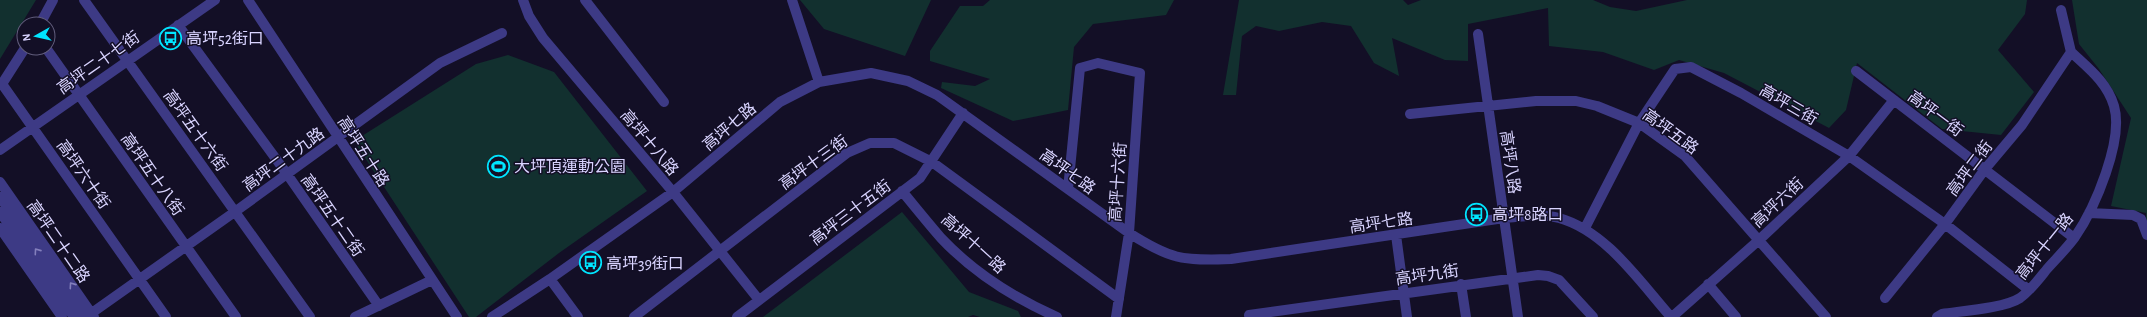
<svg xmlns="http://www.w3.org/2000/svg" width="2147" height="317" font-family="'Alegreya Sans','Noto Sans TC',sans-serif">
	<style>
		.green { fill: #12302f }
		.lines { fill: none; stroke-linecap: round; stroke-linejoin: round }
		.minor { stroke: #3d3a85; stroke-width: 10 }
		.oneway { stroke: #837fbc }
		.labels { text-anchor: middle; stroke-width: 3; stroke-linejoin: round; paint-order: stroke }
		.poi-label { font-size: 16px; fill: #d9d4ff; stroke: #130f26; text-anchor: start }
		.street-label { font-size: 16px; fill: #d9d4ff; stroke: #130f26 }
	</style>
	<rect width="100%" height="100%" fill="#130f26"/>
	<path class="green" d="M0,0H36L0,59Z
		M800,0H931L905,56L824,29Z
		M990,0H1174L1166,15L1093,24L1074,47L1068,110L1013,121L941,88L942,82L975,86L990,79L930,61V51L960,6H983Z
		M1239,0H1403L1408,5L1421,0H1593L1610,7L1636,11L1687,0H2027L2025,14L1998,50L2034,92L2001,135L1942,129L1857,63L1846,110L1829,128L1724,73L1679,60L1654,70L1603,52L1549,46L1548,8L1468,24V61L1445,60L1392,38L1399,76L1374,63L1351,26L1322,22L1279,31L1256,26L1242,36L1236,95H1223Z
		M2072,0H2147V241L2145,233L2146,213L2111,206L2131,118L2099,69L2079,44Z
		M508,55L554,72L647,191L559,253L476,317H469L354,141L476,64Z
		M902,212L969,292L1018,311L1021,317H980L973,315L968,317H763Z"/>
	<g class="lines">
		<path class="minor" d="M84,0L310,317
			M248,0L457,317
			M523,0L529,16L543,38L673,192L759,300
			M585,0L664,102
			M792,0L819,82
			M2061,10L2071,52
			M40,24L53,0
			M178,25L287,174L379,306
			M1478,34L1518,317
			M25,48L2,84L166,317
			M46,48L236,317
			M1856,71L2074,238
			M1410,114L1536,101H1576L1597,106L1639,123L1685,156L1826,317
			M0,150L215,0
			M0,182L94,317
			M1068,189L1080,68L1098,63L1140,73L1129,233L1116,317
			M902,191C915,207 928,223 941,238C974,273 1014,298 1057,317
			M0,197L84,317
			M0,212L74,317
			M2089,213L2133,215L2141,219L2147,235
			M0,228L62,317
			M1585,228L1639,123L1675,69L1691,67L1741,93L1849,156L1945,224L2029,290
			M1396,235L1407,317
			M550,279L578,317
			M1461,284L1466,317
			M1708,284L1736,317
			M1885,298L1945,224L1985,169L2022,125L2071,52
			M1249,315L1538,275L1548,276L1559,280L1593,317
			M86,317L236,211L440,63L502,33
			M355,317L432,280
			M492,317L550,279L673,192L780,102L819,82L871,73L908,81L937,95L1129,233C1170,259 1181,261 1231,259L1504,218C1522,217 1541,213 1559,218C1606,231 1640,282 1671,317
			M634,317L847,153L870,143H894L932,162L1119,299
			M737,317L920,178L963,113
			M1672,317L1759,240L1849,156L1894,100
			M1937,317L1942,314C1962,311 2005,308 2020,298C2031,290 2039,279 2047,269C2056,259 2067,248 2075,237C2095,208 2124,140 2114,106C2107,82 2088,68 2071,52"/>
	</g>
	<defs><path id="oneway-chevron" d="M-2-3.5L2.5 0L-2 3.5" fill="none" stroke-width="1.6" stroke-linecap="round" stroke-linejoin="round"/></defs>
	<g class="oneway">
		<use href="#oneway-chevron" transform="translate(37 251) rotate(-125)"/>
		<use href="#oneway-chevron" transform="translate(72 285) rotate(-125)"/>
	</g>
	<defs>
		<symbol id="bus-ring" viewBox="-11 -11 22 22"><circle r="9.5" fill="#130f26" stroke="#00e5ff" stroke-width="1.5"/><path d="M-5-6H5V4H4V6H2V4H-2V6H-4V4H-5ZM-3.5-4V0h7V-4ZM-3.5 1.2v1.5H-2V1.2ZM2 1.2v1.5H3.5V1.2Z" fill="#00e5ff"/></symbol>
		<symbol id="stadium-ring" viewBox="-11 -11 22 22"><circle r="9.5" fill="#130f26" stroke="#00e5ff" stroke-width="1.5"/><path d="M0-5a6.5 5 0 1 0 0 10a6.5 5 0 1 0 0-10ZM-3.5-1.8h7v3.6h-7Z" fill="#00e5ff"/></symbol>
	</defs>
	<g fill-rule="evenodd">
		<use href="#bus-ring" x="158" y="26" width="25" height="25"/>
		<use href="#stadium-ring" x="486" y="154" width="25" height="25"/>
		<use href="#bus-ring" x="1464" y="202" width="25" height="25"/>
		<use href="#bus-ring" x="578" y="250" width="25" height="25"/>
	</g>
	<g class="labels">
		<g class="poi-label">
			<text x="186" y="44">高坪52街口</text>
			<text x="514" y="172">大坪頂運動公園</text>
			<text x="1492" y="220">高坪8路口</text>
			<text x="606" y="269">高坪39街口</text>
		</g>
		<g class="street-label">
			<text transform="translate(98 62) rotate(-35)" y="6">高坪二十七街</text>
			<text transform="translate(1789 104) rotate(30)" y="6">高坪三街</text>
			<text transform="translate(1936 113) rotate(37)" y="6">高坪一街</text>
			<text transform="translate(729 126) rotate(-40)" y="6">高坪七路</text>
			<text transform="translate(196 130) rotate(54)" y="6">高坪五十六街</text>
			<text transform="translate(1671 131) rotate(36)" y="6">高坪五路</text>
			<text transform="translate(650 142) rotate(50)" y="6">高坪十八路</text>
			<text transform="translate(364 151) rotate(57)" y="6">高坪五十路</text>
			<text transform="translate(283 159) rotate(-36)" y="6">高坪二十九路</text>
			<text transform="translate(813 162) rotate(-36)" y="6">高坪十三街</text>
			<text transform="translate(1511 162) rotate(82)" y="6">高坪八路</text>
			<text transform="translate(1969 168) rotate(-53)" y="6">高坪二街</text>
			<text transform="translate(1068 171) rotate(36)" y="6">高坪七路</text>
			<text transform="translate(84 174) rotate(55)" y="6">高坪六十街</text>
			<text transform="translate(153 174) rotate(55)" y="6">高坪五十八街</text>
			<text transform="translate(1117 182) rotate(-86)" y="6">高坪十六街</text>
			<text transform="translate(1777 202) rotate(-43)" y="6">高坪六街</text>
			<text transform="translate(850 212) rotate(-37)" y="6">高坪三十五街</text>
			<text transform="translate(333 215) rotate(55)" y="6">高坪五十二街</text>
			<text transform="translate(1381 222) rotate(-8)" y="6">高坪七路</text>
			<text transform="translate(59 241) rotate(55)" y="6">高坪二十二路</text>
			<text transform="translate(974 243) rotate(42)" y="6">高坪十一路</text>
			<text transform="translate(2044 246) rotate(-51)" y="6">高坪十一路</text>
			<text transform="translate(1427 274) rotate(-8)" y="6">高坪九街</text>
		</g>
	</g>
	<g transform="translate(36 36) rotate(262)"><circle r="19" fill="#130f26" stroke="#625e7d"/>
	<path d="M0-3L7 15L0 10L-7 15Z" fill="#00e5ff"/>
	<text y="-6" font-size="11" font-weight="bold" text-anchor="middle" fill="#d9d4ff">N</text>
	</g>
</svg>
